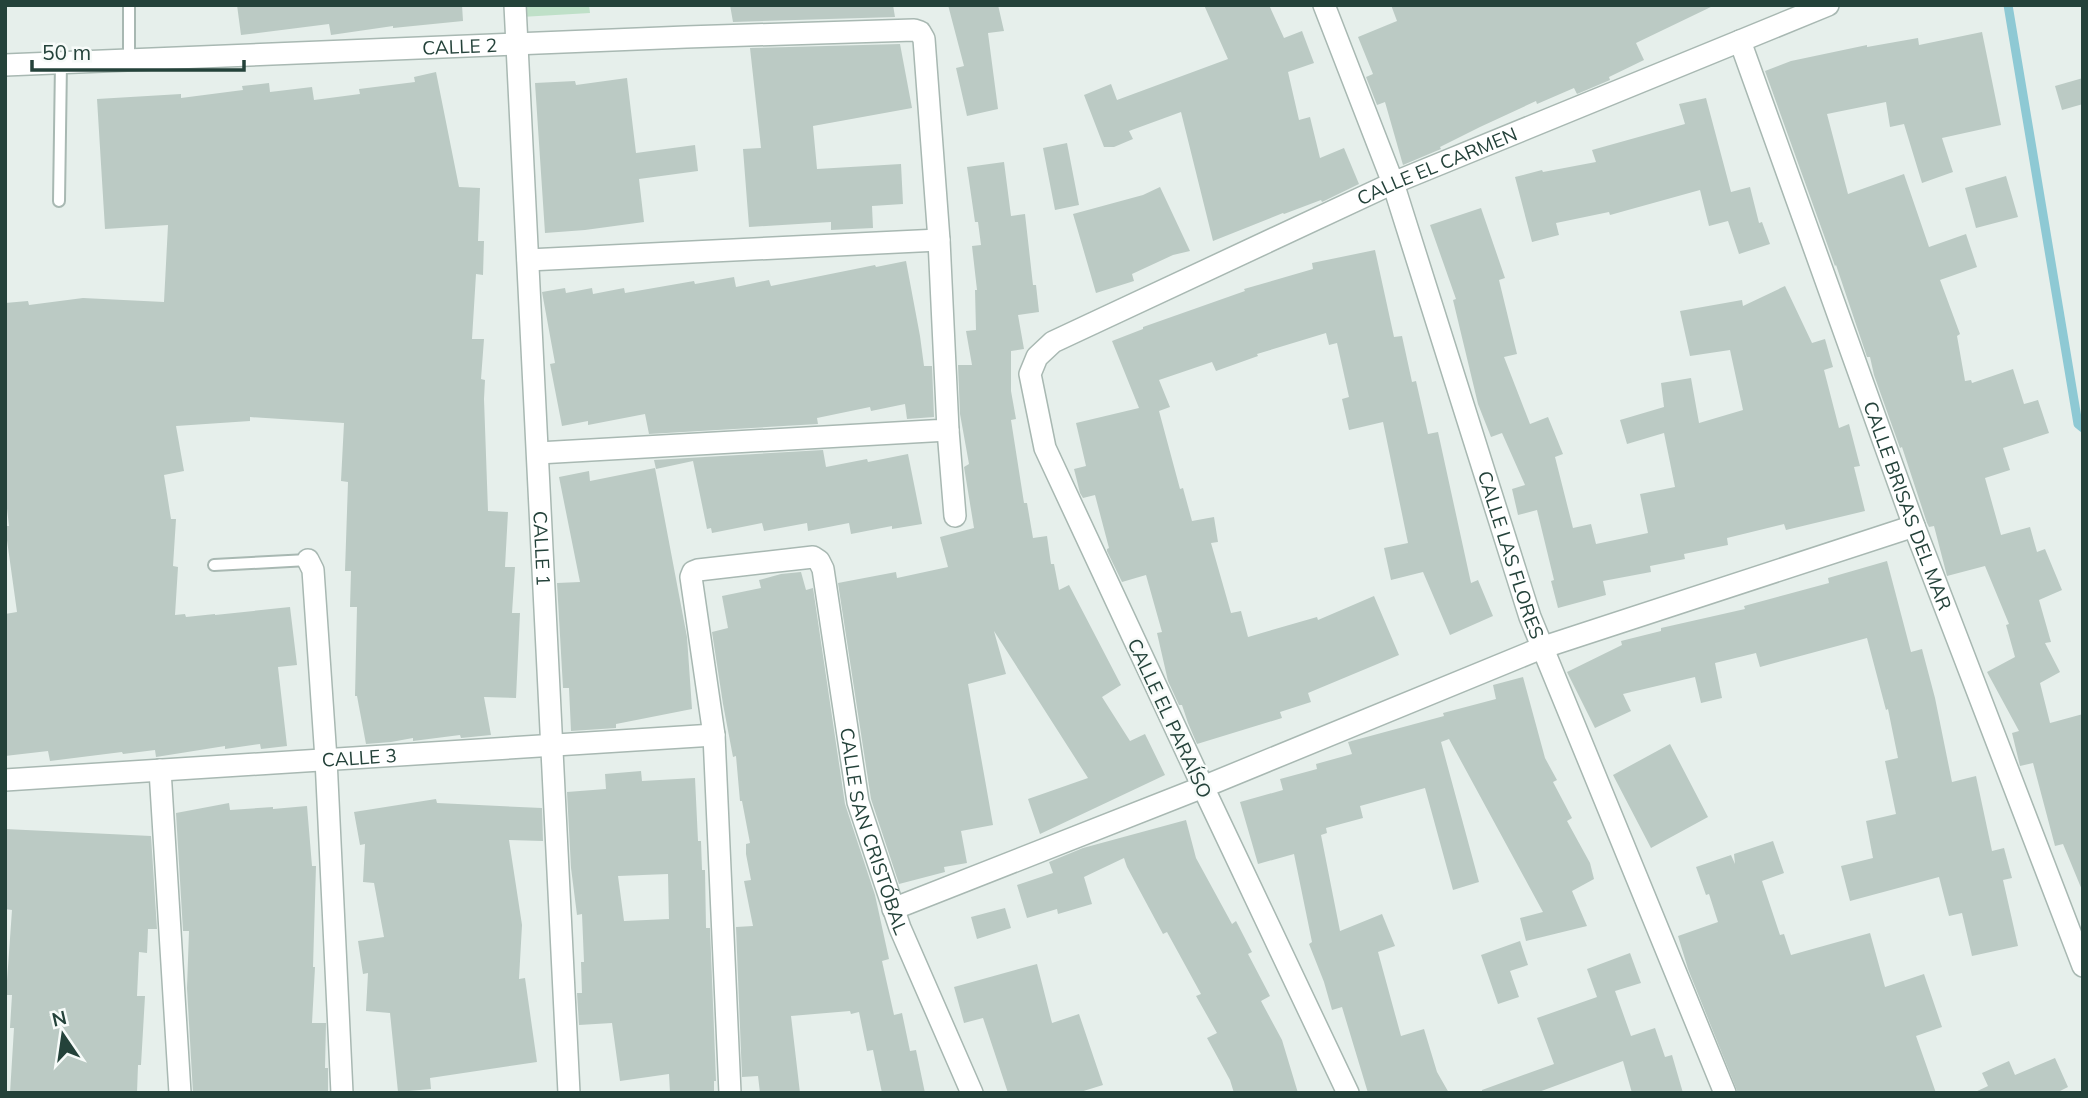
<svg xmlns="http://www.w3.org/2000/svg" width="2088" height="1098" font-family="Mulish,sans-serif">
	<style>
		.green { fill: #bfe0c8 }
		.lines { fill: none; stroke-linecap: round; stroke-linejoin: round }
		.stream { stroke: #8ec9d4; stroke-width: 9 }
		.building { fill: #bbcac4; fill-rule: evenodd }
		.service-casing { stroke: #a8b8b2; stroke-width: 14 }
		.minor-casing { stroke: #a8b8b2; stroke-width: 24 }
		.service { stroke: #fff; stroke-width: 10 }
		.minor { stroke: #fff; stroke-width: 21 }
		.labels { text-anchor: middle; stroke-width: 5; stroke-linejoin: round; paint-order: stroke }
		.street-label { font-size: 19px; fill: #24423a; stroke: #f7fbf9 }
	</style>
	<rect width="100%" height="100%" fill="#e6efeb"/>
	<path class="green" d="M520,5H589L590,13L521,17Z"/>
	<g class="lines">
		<path class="stream" d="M2008,5L2078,424L2083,428"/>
	</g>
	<path class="building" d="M237,5H462L463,21L393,28V26L331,35L329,24L241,35Z
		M730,5H893L895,17L733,22Z
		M948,5H998L1004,31L988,33L998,109L967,116L956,68L964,66Z
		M1204,5H1269L1284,38L1302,31L1314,63L1288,72L1299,120L1310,117L1320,158L1344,148L1359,184L1322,202L1321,200L1284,214L1283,213L1213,241L1181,112L1129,131L1133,139L1114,147H1104L1084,95L1111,84L1117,100L1228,59Z
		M1391,5H1715L1636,43L1644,60L1609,77L1610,80L1577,94L1574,88L1537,104L1536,101L1480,127L1440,147L1441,149L1403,165L1385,102L1377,105L1366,77L1373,74L1358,37L1397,21Z
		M1982,32L2001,125L1942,138L1953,172L1922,183L1904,124L1890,127L1886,102L1827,114L1848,194L1904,174L1929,247L1966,234L1977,267L1940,280L1960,334L1957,336L1965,381L1971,380L1972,383L2013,369L2024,404L2038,400L2049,433L2003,448L2010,470L1985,478L2001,535L2030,527L2037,552L2045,549L2062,590L2039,600L2051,642L2045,643L2060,672L2040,683L2050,723L2083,714L2082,890L2063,844L2055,846L2033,763L2020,766L2012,733L2019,731L1987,672L2015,657L2006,625L2009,624L1985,566L1947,576L1934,526L1929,527L1927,523L1902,447L1900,448L1874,375L1870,357H1867L1836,265L1835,266L1765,71L1791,61L1867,45V47L1918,38L1919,45Z
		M900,44L912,108L813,126L817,169L901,164L903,204L872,206L873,228L831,230V222L749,227L743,149L761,148L750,48Z
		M436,72L459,187L480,188L478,241H484L483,275L476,274L472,339H484L481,379L485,380L484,399L488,511L508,512L505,567H515L512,613H520L516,698L484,697L491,735L461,738L460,735L413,741V738L391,742L366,744L357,696H355L357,607H350L351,571H345L348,482L341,481L344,423L250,417V421L176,426L184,471L164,475L171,519H176L173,566L178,567L175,615L185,614L186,617L215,614V615L290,607L297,665L278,667L287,746L261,749L260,744L225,749V746L156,757L155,750L123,754L122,752L50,761L48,751L5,756V614L17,612L5,526H9L5,491V303L28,301L29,305L83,298L164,302L168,225L105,229L97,99L181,94V98L243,90L242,86L269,83L270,92L312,87L314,100L360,94L359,89L415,82L414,77Z
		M627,78L636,153L695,145L698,171L639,179L644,222L585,230L545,233L535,83L575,81L576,85Z
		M2083,78V104L2062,110L2055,86Z
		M1706,98L1731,192L1750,187L1759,223L1762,222L1770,244L1739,254L1728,221L1709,226L1700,190L1610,215L1609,212L1556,223L1559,235L1532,242L1515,177L1542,170L1543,172L1596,162L1592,150L1685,124L1679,104Z
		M1067,143L1079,205L1055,210L1043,148Z
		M1004,162L1011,216L1025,214L1033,285H1036L1039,312L1018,315L1024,349L1011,351V391L1016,419L1011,420L1024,503H1027L1033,538L1047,536L1051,564H1054L1059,590L1069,585L1121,685L1102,697L1130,741L1145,734L1165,775L1040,834L1028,799L1088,778L994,631L1006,674L968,684L993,825L961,831L967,863L944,867L945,872L899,884L871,799L838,583L896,572L897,578L948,567L940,537L974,528L964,467L969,464L960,414L958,365H972L966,331L976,330L975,290H977L972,246L981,245L978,222H975L967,167Z
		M2006,176L2018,217L1976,228L1965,188Z
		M1160,187L1190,251L1173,255L1132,274L1134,281L1096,293L1073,214L1143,195Z
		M1481,208L1505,278L1499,280L1517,354L1504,357L1530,424L1548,417L1563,454L1555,457L1573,528L1591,524L1596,544L1648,533L1640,494L1675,487L1664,433L1627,444L1620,420L1664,407L1661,383L1691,378L1699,423L1743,410L1730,350L1690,356L1680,311L1742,300L1743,306L1785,286L1812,343L1825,339L1833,367L1824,370L1839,428L1849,424L1860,466L1854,467L1865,511L1786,530L1784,524L1727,538L1728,545L1684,554L1685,559L1650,566L1651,572L1603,581L1606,595L1558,608L1551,581L1554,580L1537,510L1518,515L1512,489L1525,485L1502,433L1491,437L1478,404L1453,300L1456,299L1430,225Z
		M1375,250L1394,337L1402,336L1412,382L1416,381L1428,434L1438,432L1471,583L1478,580L1493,616L1450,635L1423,572L1391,580L1384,548L1408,543L1383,422L1349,430L1342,399L1349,397L1337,343L1329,345L1326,333L1257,354L1258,356L1216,371L1212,362L1159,380L1170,407L1159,411L1180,489L1183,488L1192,521L1214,517L1218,542L1211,543L1231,613L1241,611L1248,637L1317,617L1318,620L1374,596L1399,655L1308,693L1311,702L1280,712L1282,718L1197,744L1188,723L1182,705H1179L1168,681L1157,633L1162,632L1146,575L1122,582L1107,551V549L1109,548L1095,495L1083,498L1080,493L1074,469L1086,466L1076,423L1139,408L1112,341L1143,329V327L1245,291L1244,289L1313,269L1312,263Z
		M906,261L920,336L924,366H932L934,417L907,419L905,404L871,411L870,407L817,418L818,424L649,434L645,414L588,425V421L562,426L550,364L555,363L542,292L565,288L566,293L592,288L593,294L624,288L625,293L694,281L695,284L734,277L736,287L769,280L771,286L875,265L876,267Z
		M823,450L826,467L867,459L868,462L908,454L922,524L892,529V526L851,534L849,523L808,531L807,523L764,531L762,523L712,533L711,528L707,529L693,461L656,469L654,460Z
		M655,468L687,637L692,709L616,724V728L571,731L569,688H563L557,583L580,582L559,477L589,471L590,481Z
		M1887,561L1911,652L1922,649L1935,698L1952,782L1976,776L1992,851L2004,848L2012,878L2003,880L2018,946L1972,956L1962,913L1949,916L1939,877L1850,901L1841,866L1873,858L1866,821L1896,814L1885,761L1898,758L1888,709L1886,710L1867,638L1760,667L1756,653L1715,663L1722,698L1701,703L1695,677L1623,694L1631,711L1595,728L1567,672L1622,645L1621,641L1661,631V628L1745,609L1744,606L1829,583L1828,578Z
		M801,572L806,590L813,588L845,804L875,895L889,959L882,961L894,1015L902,1013L910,1051L916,1050L925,1093H882L873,1050L867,1051L859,1012L851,1014L850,1011L791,1016L800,1093H760L758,1076L742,1077L736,927L753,926L744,881L751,880L746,854V844L750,843L742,801H740L736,756L733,757L723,704L712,632L728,628L722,596L761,588L759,580L781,574Z
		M1523,677L1545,758L1557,780L1553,782L1572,818L1567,821L1590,863L1594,879L1572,891L1587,926L1526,941L1520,918L1543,912L1449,739L1441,742L1479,882L1453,890L1425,788L1360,806L1363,818L1326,828L1327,833L1321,835L1340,931L1382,914L1395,946L1378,952L1401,1036L1424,1029L1437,1072L1449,1093H1368L1342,1007L1332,1010L1324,982L1309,944L1312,942L1294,854L1258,864L1240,802L1283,790L1280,779L1317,769L1316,764L1352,754L1348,742L1444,716L1443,713L1496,699L1493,685Z
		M1670,744L1708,817L1651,848L1613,775Z
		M641,771L642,781L695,778L698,841H701L702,870H705L706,928H710L716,1081H714V1093H670L669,1074L620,1081L612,1023L579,1025L577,993H582L581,962H584L582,914L577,915L571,868L567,792L606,789L605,774ZM668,874L669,919L624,921L618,876Z
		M436,799L437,803L542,808L543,841L509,840L522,925L519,979L525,978L537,1062L430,1078L431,1089L398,1092L390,1013L366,1011L368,973L363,974L358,941L384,937L374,883L363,882L365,844L360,845L354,812Z
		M229,803L230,810L273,807V809L307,806L312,866H316L313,967H315L312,1023H326L325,1068H328V1093H193L187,988L189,931H183L176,813Z
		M1186,820L1196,858L1232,924L1236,921L1252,952L1248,954L1270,996L1261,1001L1282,1040L1298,1093H1234L1230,1080L1207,1038L1217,1033L1196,996L1201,994L1167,932L1163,934L1127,867L1124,858L1084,877L1092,904L1058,914L1057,909L1027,918L1017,885L1053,873L1049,862L1083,848Z
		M5,829L151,836L157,929H148L147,953L139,952L137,996H145L141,1065H138L137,1093H10L14,1028H10L12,995H6L12,910L5,909Z
		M1773,841L1784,873L1762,881L1780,935L1784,934L1791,955L1870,933L1885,987L1924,974L1942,1027L1916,1036L1936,1093H1738L1688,969L1678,936L1718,922L1709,894L1706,895L1696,867L1731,855L1735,864L1734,854Z
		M1005,908L1011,928L977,939L971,917Z
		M1520,941L1528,965L1510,971L1519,997L1498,1004L1481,955Z
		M1630,953L1641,983L1615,991L1631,1036L1655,1028L1665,1057L1672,1055L1683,1093H1632L1623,1061L1536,1093L1482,1092V1090L1554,1064L1537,1018L1597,997L1587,969Z
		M1037,964L1052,1023L1079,1014L1103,1085L1077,1093H1008L983,1018L964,1023L954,987Z
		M2055,1058L2068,1087L2056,1093H1973L1988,1086L1982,1073L2009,1061L2015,1075Z"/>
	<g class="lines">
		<defs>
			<path id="service" d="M129,60V5
				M59,201L61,63
				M214,565L308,560"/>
			<g id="minor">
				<path id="s1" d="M515,5L569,1093"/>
				<path id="s2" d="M1324,5L1393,183L1530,617L1725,1093"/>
				<path id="s3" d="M1740,41L1914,526L2083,966"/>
				<path id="s4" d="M5,65L686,37L914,30L920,32L924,39L939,240L948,430L538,453"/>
				<path d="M528,260L939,240"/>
				<path d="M948,430L955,516"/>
				<path d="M308,560L313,570L326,759L342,1093"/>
				<path d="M160,770L180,1093"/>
				<path id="s5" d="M5,780L714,735"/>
				<path d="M893,909L1203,787L1544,647L1914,526"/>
				<path id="s6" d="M730,1093L714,735L691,577L693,572L698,570L813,557L819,561L823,569L858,802L900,928L972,1093"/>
				<path id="s7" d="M1348,1093L1203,787L1045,448L1030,374L1037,357L1053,342L1393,183L1828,5"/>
			</g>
		</defs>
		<use href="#service" class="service-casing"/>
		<use href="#minor" class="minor-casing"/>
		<use href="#service" class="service"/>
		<use href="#minor" class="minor"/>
	</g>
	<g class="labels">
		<g class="street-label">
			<text dy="7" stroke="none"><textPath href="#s4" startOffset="455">CALLE 2</textPath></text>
			<text dy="7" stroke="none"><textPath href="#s7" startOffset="1251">CALLE EL CARMEN</textPath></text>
			<text dy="7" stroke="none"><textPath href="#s3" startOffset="494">CALLE BRISAS DEL MAR</textPath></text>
			<text dy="7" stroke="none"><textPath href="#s1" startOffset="544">CALLE 1</textPath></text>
			<text dy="7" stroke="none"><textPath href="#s2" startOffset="581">CALLE LAS FLORES</textPath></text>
			<text transform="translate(1170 718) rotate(65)" y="7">CALLE EL PARAÍSO</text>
			<text dy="7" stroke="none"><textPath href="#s5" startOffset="355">CALLE 3</textPath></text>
			<text dy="7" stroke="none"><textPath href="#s6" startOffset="928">CALLE SAN CRISTÓBAL</textPath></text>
		</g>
	</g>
	<rect width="2088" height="1098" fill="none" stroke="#24423a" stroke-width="14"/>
	<g transform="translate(63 1035) rotate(347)" stroke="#f7fbf9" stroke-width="5" paint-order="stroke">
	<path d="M0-5L12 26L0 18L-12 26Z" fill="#24423a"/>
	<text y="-10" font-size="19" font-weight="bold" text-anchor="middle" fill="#24423a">N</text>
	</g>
	<path d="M32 60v10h212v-10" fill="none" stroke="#24423a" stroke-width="3.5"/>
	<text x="42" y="60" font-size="21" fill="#24423a" stroke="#f7fbf9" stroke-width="5" paint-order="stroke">50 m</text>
</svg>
